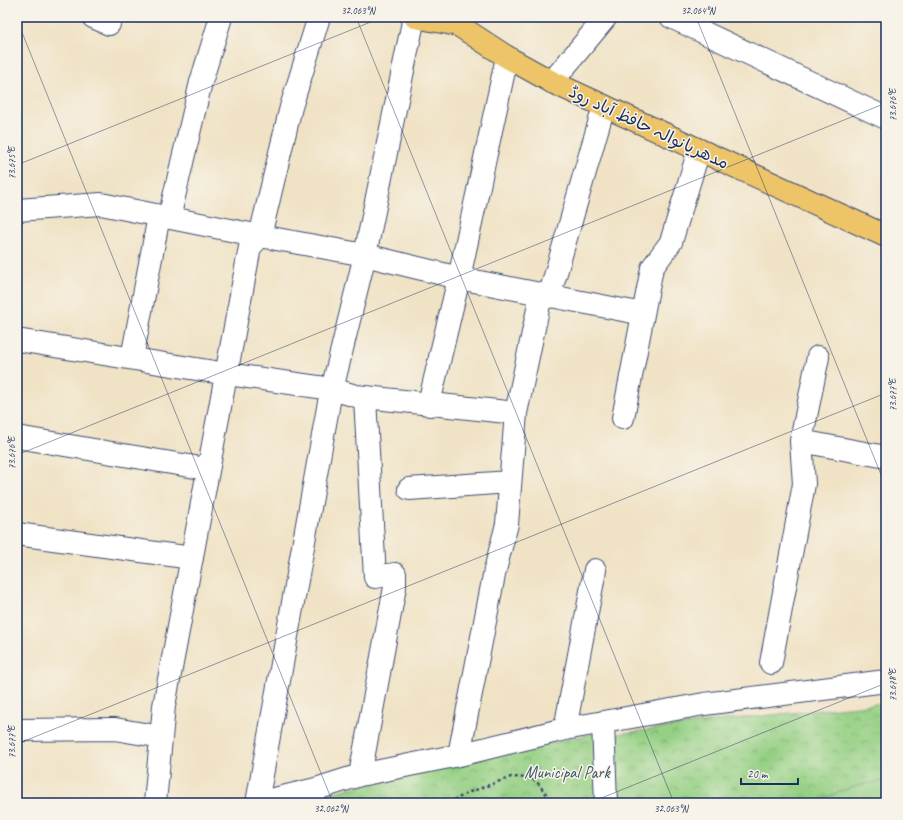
<svg xmlns="http://www.w3.org/2000/svg" width="903" height="820" font-family="Caveat,'Playpen Sans Arabic',sans-serif">
	<style>
		.park { fill: url(#park-crowns); stroke: #588071 }
		.pitch { fill: #95d084; stroke: #588071 }
		.lines { fill: none; stroke-linecap: round; stroke-linejoin: round }
		.minor-casing { stroke: #3b4a6d; stroke-width: 24 }
		.major-casing { stroke: #3b4a6d; stroke-width: 24 }
		.path { stroke: #3b4a6d; stroke-width: 2.5; stroke-dasharray: 3 3; stroke-linecap: butt }
		.minor { stroke: #fff; stroke-width: 22 }
		.major { stroke: #eec469; stroke-width: 22 }
		.ticks { fill: none; stroke: #1b2f5e; stroke-width: 1; stroke-opacity: 0.45 }
		.labels { text-anchor: middle; stroke-width: 3; stroke-linejoin: round; paint-order: stroke }
		.street-label { font-size: 17px; fill: #1b2f5e; stroke: #f7f3e8 }
		.park-label { font-size: 17px; fill: #3a5768; stroke: #f7f3e8 }
		.neatline { fill: none; stroke: #1b2f5e; stroke-width: 1.5 }
		.ticks-label { font-size: 10px; text-anchor: middle; fill: #1b2f5e }
	</style>
	<defs>
		<pattern id="park-crowns" width="20" height="18" patternUnits="userSpaceOnUse"><rect width="20" height="18" fill="#95d084"/><path d="M2 6a3 3 0 1 1 6 0M12 15a3 3 0 1 1 6 0" fill="none" stroke="#79a96f"/></pattern>
	</defs>
	<rect width="100%" height="100%" fill="#f7f3e8"/>
	<filter id="ink" filterUnits="userSpaceOnUse"><feTurbulence type="fractalNoise" baseFrequency=".025" numOctaves="2"/><feDisplacementMap in="SourceGraphic" scale="8" xChannelSelector="R" yChannelSelector="G"/><feConvolveMatrix kernelMatrix="1 2 1 2 8 2 1 2 1" color-interpolation-filters="sRGB"/></filter>
	<filter id="wash" filterUnits="userSpaceOnUse"><feTurbulence type="fractalNoise" baseFrequency=".012" numOctaves="4" result="noise"/><feDisplacementMap in="SourceGraphic" scale="16" xChannelSelector="R" yChannelSelector="G"/><feGaussianBlur stdDeviation="0.9" result="paint"/><feColorMatrix in="noise" values="0 0 0 0 0 0 0 0 0 0 0 0 0 0 0 0 0 1.4 0 .05"/><feComposite in="paint" operator="in"/></filter>
	<g filter="url(#wash)">
		<rect width="100%" height="100%" fill="#f0e2c5"/>
		<path class="park" d="M886,703V803H618V734L715,721Z
			M596,733L600,803H285Z"/>
		<path class="pitch" d="M886,781V803H814C838,792 859,783 886,781Z"/>
	</g>
	<g filter="url(#ink)">
		<g class="lines">
			<defs>
				<path id="minor" d="M93,17L109,24
					M671,17L886,118
					M552,82L606,17
					M17,210L101,204L260,236L365,255L459,278L643,314
					M169,218L201,82L221,17
					M549,297L604,106
					M17,340L227,374L332,389L356,396L516,413
					M132,358L159,216
					M430,405V399L459,278L507,57
					M623,418L652,268L671,242L699,150
					M17,437L207,469
					M801,441L886,457
					M409,489L510,482
					M17,534L192,558
					M771,663L804,484L801,441L818,357
					M603,722L606,803
					M565,729L595,570
					M17,730L115,729L161,737
					M459,755L495,570L507,524L516,413L541,295
					M360,775L395,587V574L375,577L365,398
					M155,803L164,706L250,247L260,236L291,107L319,17
					M257,803L329,402L365,255L414,17
					M258,803L316,789L360,775L459,755L565,729L704,704L886,681"/>
				<path id="major" d="M415,17L458,25L507,57L552,82L886,236"/>
			</defs>
			<use href="#minor" class="minor-casing"/>
			<use href="#major" class="major-casing"/>
			<path class="path" d="M448,803L470,792L511,777L530,778L537,782L553,803"/>
			<use href="#minor" class="minor"/>
			<use href="#major" class="major"/>
		</g>
	</g>
	<path class="ticks" d="M356,17L674,803M696,17L886,487M17,20L333,803M17,165L383,17M17,455L886,103M17,744L886,393M589,803L886,683"/>
	<g class="labels">
		<g class="street-label">
			<text transform="translate(649 127) rotate(25)" y="6">مدھریانوالہ حافظ آباد روڈ</text>
		</g>
		<g class="park-label">
			<text x="567" y="778">Municipal Park</text>
		</g>
	</g>
	<rect width="903" height="820" fill="none" stroke="#f7f3e8" stroke-width="44"/>
	<path d="M741 778v6h57v-6" fill="none" stroke="#1b2f5e" stroke-width="2"/>
	<text x="747" y="778" font-size="12" fill="#1b2f5e" stroke="#f7f3e8" stroke-width="3" paint-order="stroke">20 m</text>
	<rect x="22" y="22" width="859" height="776" class="neatline"/>
	<g class="ticks-label">
		<text x="358" y="14">32.063°N</text>
		<text x="698" y="14">32.064°N</text>
		<text transform="translate(892 105) rotate(-90)" y="4">73.676°E</text>
		<text transform="translate(11 163) rotate(-90)" y="4">73.675°E</text>
		<text transform="translate(892 395) rotate(-90)" y="4">73.677°E</text>
		<text transform="translate(11 453) rotate(-90)" y="4">73.676°E</text>
		<text transform="translate(892 685) rotate(-90)" y="4">73.678°E</text>
		<text transform="translate(11 742) rotate(-90)" y="4">73.677°E</text>
		<text x="331" y="812">32.062°N</text>
		<text x="671" y="812">32.063°N</text>
	</g>
</svg>
